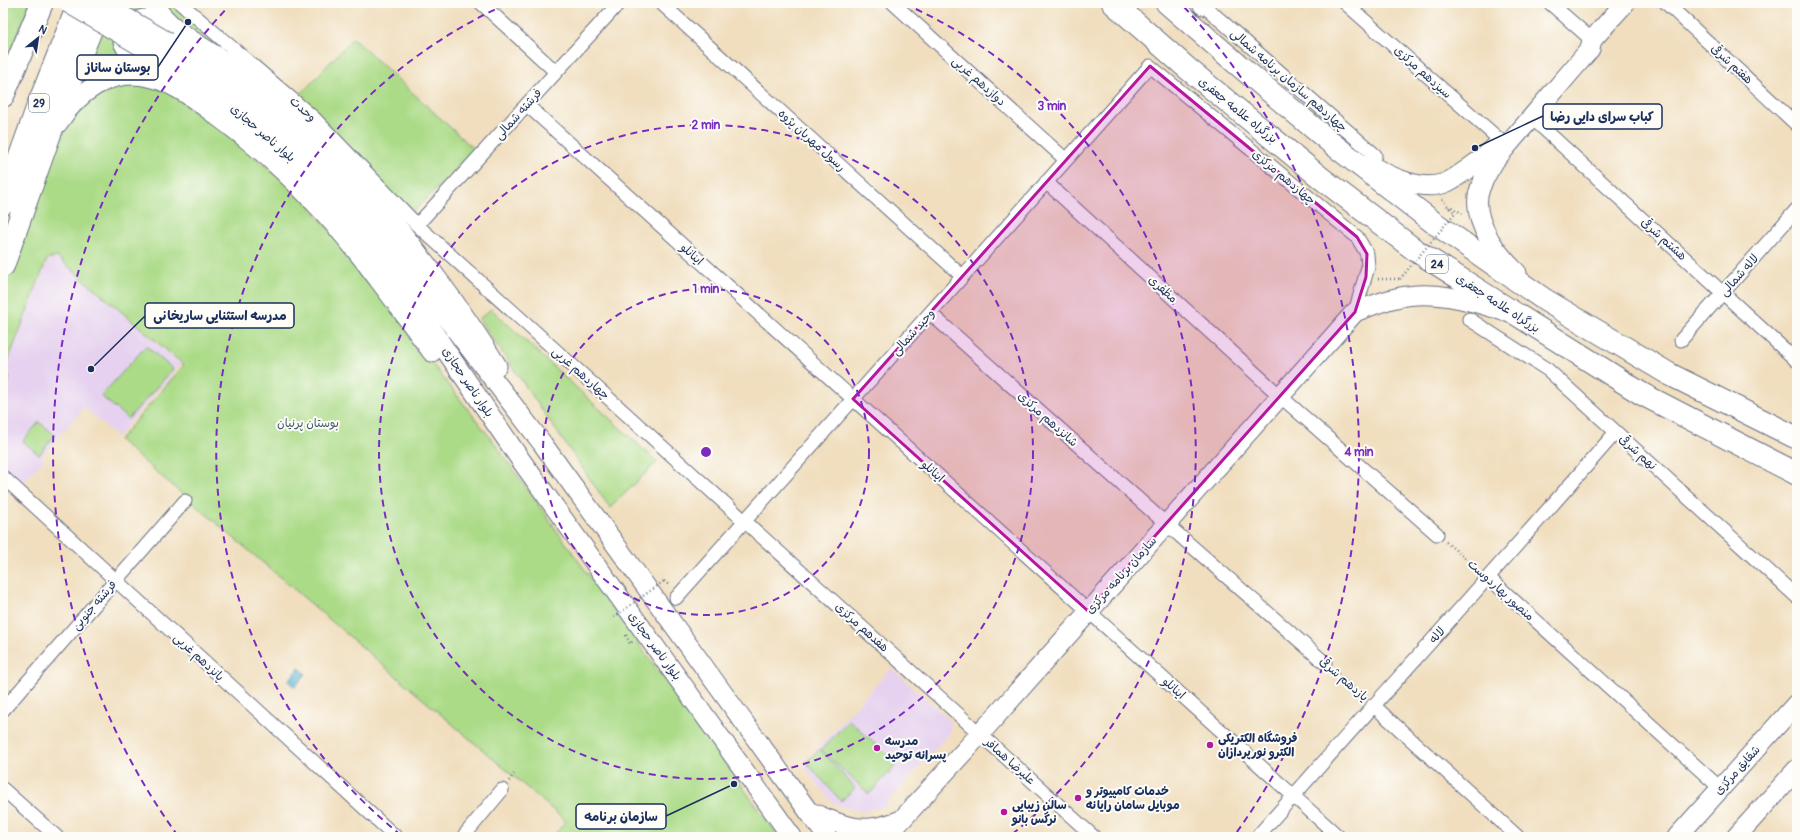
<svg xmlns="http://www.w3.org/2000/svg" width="1800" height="840" font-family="Pangolin,'Playpen Sans Arabic',sans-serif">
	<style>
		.built { fill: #e6d2f0 }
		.green { fill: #acdb88; stroke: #648573 }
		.water { fill: #4eaccd; stroke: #346e96 }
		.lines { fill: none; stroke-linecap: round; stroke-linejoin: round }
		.street-casing { stroke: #666c80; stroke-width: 15 }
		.secondary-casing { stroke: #666c80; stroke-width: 21 }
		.highway-casing { stroke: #666c80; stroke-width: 24 }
		.path { stroke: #666c80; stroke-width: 2.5; stroke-dasharray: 1 3; stroke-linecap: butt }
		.street { stroke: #fff; stroke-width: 13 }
		.secondary { stroke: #fff; stroke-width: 19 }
		.highway { stroke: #fff; stroke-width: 22 }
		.secondary-bridge-casing { stroke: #666c80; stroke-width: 21; stroke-linecap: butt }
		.path-bridge { stroke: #666c80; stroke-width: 2.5; stroke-dasharray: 1 3; stroke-linecap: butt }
		.secondary-bridge { stroke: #fff; stroke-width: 19 }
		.marked { fill: #b5179e; fill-opacity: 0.2; stroke: #b5179e; stroke-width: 3; stroke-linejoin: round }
		.ring { fill: none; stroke: #7b2cbf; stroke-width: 2; stroke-dasharray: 7 5 }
		.poi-dot { fill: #b5179e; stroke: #fdfcf7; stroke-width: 1.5 }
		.labels { text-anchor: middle; stroke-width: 4; stroke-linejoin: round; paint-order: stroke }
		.shield { fill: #fdfcf7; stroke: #5f6c8c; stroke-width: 1 }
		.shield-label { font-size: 11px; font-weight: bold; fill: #1b2f5e }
		.street-label { font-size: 12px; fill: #1b2f5e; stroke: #fdfcf7 }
		.park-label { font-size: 12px; fill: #3f5a68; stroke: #fdfcf7 }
		.poi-label { font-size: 12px; font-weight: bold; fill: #1b2f5e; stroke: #fdfcf7; text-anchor: start }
		.centre { fill: #7b2cbf; stroke: #fdfcf7; stroke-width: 2 }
		.ring-label { font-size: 12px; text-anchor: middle; font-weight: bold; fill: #7b2cbf; stroke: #fdfcf7; stroke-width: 4; stroke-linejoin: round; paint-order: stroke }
		.leader { fill: none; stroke: #1b2f5e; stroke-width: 1.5 }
		.callout-dot { fill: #1b2f5e; stroke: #fdfcf7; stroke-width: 1.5 }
		.callout { fill: #fdfcf7; stroke: #1b2f5e; stroke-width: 1.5 }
		.callout-label { font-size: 13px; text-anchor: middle; font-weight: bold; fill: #1b2f5e }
	</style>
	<rect width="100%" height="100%" fill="#fdfcf7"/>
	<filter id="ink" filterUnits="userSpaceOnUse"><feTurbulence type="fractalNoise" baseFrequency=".025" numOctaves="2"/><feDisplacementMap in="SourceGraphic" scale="8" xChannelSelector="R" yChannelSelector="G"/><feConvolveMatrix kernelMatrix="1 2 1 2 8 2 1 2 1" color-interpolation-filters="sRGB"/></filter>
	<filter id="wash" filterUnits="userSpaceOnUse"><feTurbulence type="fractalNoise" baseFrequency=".012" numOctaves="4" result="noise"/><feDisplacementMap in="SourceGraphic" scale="16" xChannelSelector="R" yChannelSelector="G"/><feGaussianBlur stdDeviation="0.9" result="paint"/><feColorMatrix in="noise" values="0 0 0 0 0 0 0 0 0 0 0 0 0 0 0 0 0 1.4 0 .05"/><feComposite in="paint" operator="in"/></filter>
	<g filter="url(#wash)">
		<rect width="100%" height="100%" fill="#f0debe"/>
		<path class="built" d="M58,258L181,364L117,437L84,407L43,455V461L20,485L3,471V398L12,377L4,374L48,260Z
			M891,668L950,721V732L883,807L861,811L842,807L830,800L803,765Z"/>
		<path class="green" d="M3,3H30L3,71Z
			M112,3H147L151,7L138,18Z
			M158,3H173L209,35L236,63L165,10Z
			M98,27L115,37C113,52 123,58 134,67L73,96Z
			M353,38L475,150L410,215L296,99Z
			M125,81L171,89L301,195L403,322L437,370L493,441L592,580L779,837H552L566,821L119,440L184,365L57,257L47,259L3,374L10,377L3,396V284L56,135L78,104Z
			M491,309L657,462L610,508L479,319Z
			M146,346L173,369L128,419L101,396Z
			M39,422L55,435L39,455L23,441Z
			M849,720L897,764L869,794L821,750Z
			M820,749L855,788L841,801L806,762Z"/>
		<path class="water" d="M299,668L306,674L295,687L288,681Z"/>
	</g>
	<g filter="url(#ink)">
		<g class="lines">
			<defs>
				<path id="street" d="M180,3L314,118L417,225L1094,837
					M481,3L556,72
					M661,3L962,276
					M893,3L1066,160
					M1345,3L1501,141
					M1550,3L1592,40
					M1666,3L1797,125
					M1203,5L1375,155
					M527,105L1339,837
					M1531,117L1797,361
					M1046,182L1280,396L1437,534
					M417,225L619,3
					M930,313L1155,514L1325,663
					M1469,319L1548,370L1797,597
					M1681,340L1797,209
					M3,477L396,837
					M1489,578L1720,788
					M676,598L1150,66L1357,237L1367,254L1368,267L1355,312
					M1373,705L1518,837
					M3,710L185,501
					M3,789L57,837
					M463,837L502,790
					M1257,837C1376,702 1498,568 1616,432"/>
				<path id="secondary" d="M153,3C170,32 206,48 233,67C254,82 274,99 294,116C345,161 389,215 430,269C454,301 477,333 497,366
					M1203,5L1205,3
					M168,42L221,77L268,115L308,151L368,215L542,443L827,837
					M158,56L213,91L258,127L297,163L354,223L410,298L520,459L792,837
					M157,76L132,59L123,42C131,14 150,15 172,26
					M58,123C78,92 110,68 149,77C172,82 193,98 212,112C275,158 332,216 378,279C397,303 414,328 432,352
					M1370,165C1391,177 1421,192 1445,183C1453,180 1462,173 1469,168C1479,161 1489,154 1497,145
					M1517,273C1498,255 1474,225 1478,196C1480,183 1489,170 1495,160L1585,55L1590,49L1592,40L1625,3
					M810,812C829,819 849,830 871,828C880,827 890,824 899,821
					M886,837L980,734L1355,312C1368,307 1382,301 1396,298C1432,289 1469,300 1503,311
					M1677,837L1797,703
					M1736,837L1797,769"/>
				<path id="highway" d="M1113,3L1188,69L1321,178L1415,250L1642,394L1797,474
					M1167,3L1236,63L1335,146L1433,222L1545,300L1669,374L1797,438
					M3,96L42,3
					M3,204L39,103L79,3
					M3,266L61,103L102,3"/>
			</defs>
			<use href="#street" class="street-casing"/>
			<use href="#secondary" class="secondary-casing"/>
			<use href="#highway" class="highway-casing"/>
			<path class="path" d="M1442,199L1449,208L1455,213
				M1449,208L1450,206L1463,214
				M1378,279H1400
				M1446,542L1479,570
				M664,581L670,586
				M626,635L630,644L633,641
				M1335,671L1364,697
				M509,781L514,774"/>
			<use href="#street" class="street"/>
			<use href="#secondary" class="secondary"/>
			<use href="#highway" class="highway"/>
			<defs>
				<path id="secondary-bridge" d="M68,3L158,56
					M101,3L168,42"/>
			</defs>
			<use href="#secondary-bridge" class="secondary-bridge-casing"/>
			<path class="path-bridge" d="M1400,279L1455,213
				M614,617L664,581"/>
			<use href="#secondary-bridge" class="secondary-bridge"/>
		</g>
	</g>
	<path class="marked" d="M1150,66L1357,237L1367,254L1366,277L1355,312L1088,611L853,399Z"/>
	<g class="ring">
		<circle cx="706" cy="452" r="163"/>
		<circle cx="706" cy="452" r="327"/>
		<path d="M401 835A490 490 0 0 1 507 4M905 4A490 490 0 0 1 1011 835"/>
		<path d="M178 836A653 653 0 0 1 228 7M1184 7A653 653 0 0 1 1234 836"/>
	</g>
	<g class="poi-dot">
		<circle cx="1210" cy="745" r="4"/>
		<circle cx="877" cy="748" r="4"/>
		<circle cx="1078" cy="798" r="4"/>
		<circle cx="1004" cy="812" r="4"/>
	</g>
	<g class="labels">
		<g class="shield">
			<rect x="29" y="94" width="20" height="18" rx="3"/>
			<rect x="1426" y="255" width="22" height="18" rx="3"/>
		</g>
		<g class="shield-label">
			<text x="39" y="107">29</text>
			<text x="1437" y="268">24</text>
		</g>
		<g class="street-label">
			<text transform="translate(1732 64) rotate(43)" y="4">هفتم شرقی</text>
			<text transform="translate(1423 72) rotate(42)" y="4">سیزدهم مرکزی</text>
			<text transform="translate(1289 80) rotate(41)" y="4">چهاردهم سازمان برنامه شمالی</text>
			<text transform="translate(979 81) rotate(42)" y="4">دوازدهم غربی</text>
			<text transform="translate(303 109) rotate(42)" y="4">وحدت</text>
			<text transform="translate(1238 110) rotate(39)" y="4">بزرگراه علامه جعفری</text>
			<text transform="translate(518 114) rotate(-48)" y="4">فرشته شمالی</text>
			<text transform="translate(263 133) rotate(41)" y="4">بلوار ناصر حجازی</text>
			<text transform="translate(812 140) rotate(42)" y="4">رسول مهربان پژوه</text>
			<text transform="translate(1284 177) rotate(40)" y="4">چهاردهم مرکزی</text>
			<text transform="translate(1664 239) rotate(42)" y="4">هشتم شرقی</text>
			<text transform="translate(692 254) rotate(42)" y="4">اینانلو</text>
			<text transform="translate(1739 275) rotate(-48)" y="4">لاله شمالی</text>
			<text transform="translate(1163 289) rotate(42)" y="4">مظفری</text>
			<text transform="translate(1498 303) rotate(33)" y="4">بزرگراه علامه جعفری</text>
			<text transform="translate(913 332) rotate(-48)" y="4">وحید شمالی</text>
			<text transform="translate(581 373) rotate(42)" y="4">چهاردهم غربی</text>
			<text transform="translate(468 382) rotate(56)" y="4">بلوار ناصر حجازی</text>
			<text transform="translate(1048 419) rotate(42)" y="4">شانزدهم مرکزی</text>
			<text transform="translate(1638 452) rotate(42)" y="4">نهم شرقی</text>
			<text transform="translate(933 471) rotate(42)" y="4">اینانلو</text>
			<text transform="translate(1121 575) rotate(-48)" y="4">سازمان برنامه مرکزی</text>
			<text transform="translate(1501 590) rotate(42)" y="4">منصور بهاردوست</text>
			<text transform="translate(94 605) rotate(-49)" y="4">فرشته جنوبی</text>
			<text transform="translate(862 627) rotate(42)" y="4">هفدهم مرکزی</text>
			<text transform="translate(1437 635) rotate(-48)" y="4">لاله</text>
			<text transform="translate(655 646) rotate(54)" y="4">بلوار ناصر حجازی</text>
			<text transform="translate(199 657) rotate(43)" y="4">پانزدهم غربی</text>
			<text transform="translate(1344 679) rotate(41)" y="4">یازدهم شرقی</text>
			<text transform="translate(1174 688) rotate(42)" y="4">اینانلو</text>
			<text transform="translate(1010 761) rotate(42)" y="4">علیرضا همافر</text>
			<text transform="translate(1737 770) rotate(-48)" y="4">شقایق مرکزی</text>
		</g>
		<g class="park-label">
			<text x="308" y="427">بوستان پرنیان</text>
		</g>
		<g class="poi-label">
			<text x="1218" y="742">فروشگاه الکتریکی<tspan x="1218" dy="14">الکترو نورپردازان</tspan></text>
			<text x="885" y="745">مدرسه<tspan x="885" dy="14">پسرانه توحید</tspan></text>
			<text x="1086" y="795">خدمات کامپیوتر و<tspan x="1086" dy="14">موبایل سامان رایانه</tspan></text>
			<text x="1012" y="809">سالن زیبایی<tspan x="1012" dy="14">نرگس بانو</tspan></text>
		</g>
	</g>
	<circle cx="706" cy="452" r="6" class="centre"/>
	<g class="ring-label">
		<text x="1052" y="110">3 min</text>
		<text x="706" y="129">2 min</text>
		<text x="706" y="293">1 min</text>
		<text x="1359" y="456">4 min</text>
	</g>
	<path class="leader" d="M188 22L158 67M1475 148L1543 116M91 369L145 316M734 784L666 816"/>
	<g class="callout-dot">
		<circle cx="188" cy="22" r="4"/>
		<circle cx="1475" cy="148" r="4"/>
		<circle cx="91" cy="369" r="4"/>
		<circle cx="734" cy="784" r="4"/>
	</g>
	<g class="callout">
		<rect x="77" y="55" width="81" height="25" rx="4"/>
		<rect x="1543" y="104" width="119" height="25" rx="4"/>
		<rect x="145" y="303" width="149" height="25" rx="4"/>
		<rect x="576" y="804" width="90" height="25" rx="4"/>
	</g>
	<g class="callout-label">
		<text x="118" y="72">بوستان ساناز</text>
		<text x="1602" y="121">کباب سرای دایی رضا</text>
		<text x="220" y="320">مدرسه استثنایی ساریخانی</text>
		<text x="621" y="821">سازمان برنامه</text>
	</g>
	<rect width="1800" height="840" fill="none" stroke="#fdfcf7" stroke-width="16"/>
	<g transform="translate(38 38) rotate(30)" stroke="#fdfcf7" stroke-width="3" paint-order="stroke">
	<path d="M0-3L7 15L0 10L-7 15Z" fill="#1b2f5e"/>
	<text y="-6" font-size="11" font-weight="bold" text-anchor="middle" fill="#1b2f5e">N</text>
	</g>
</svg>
